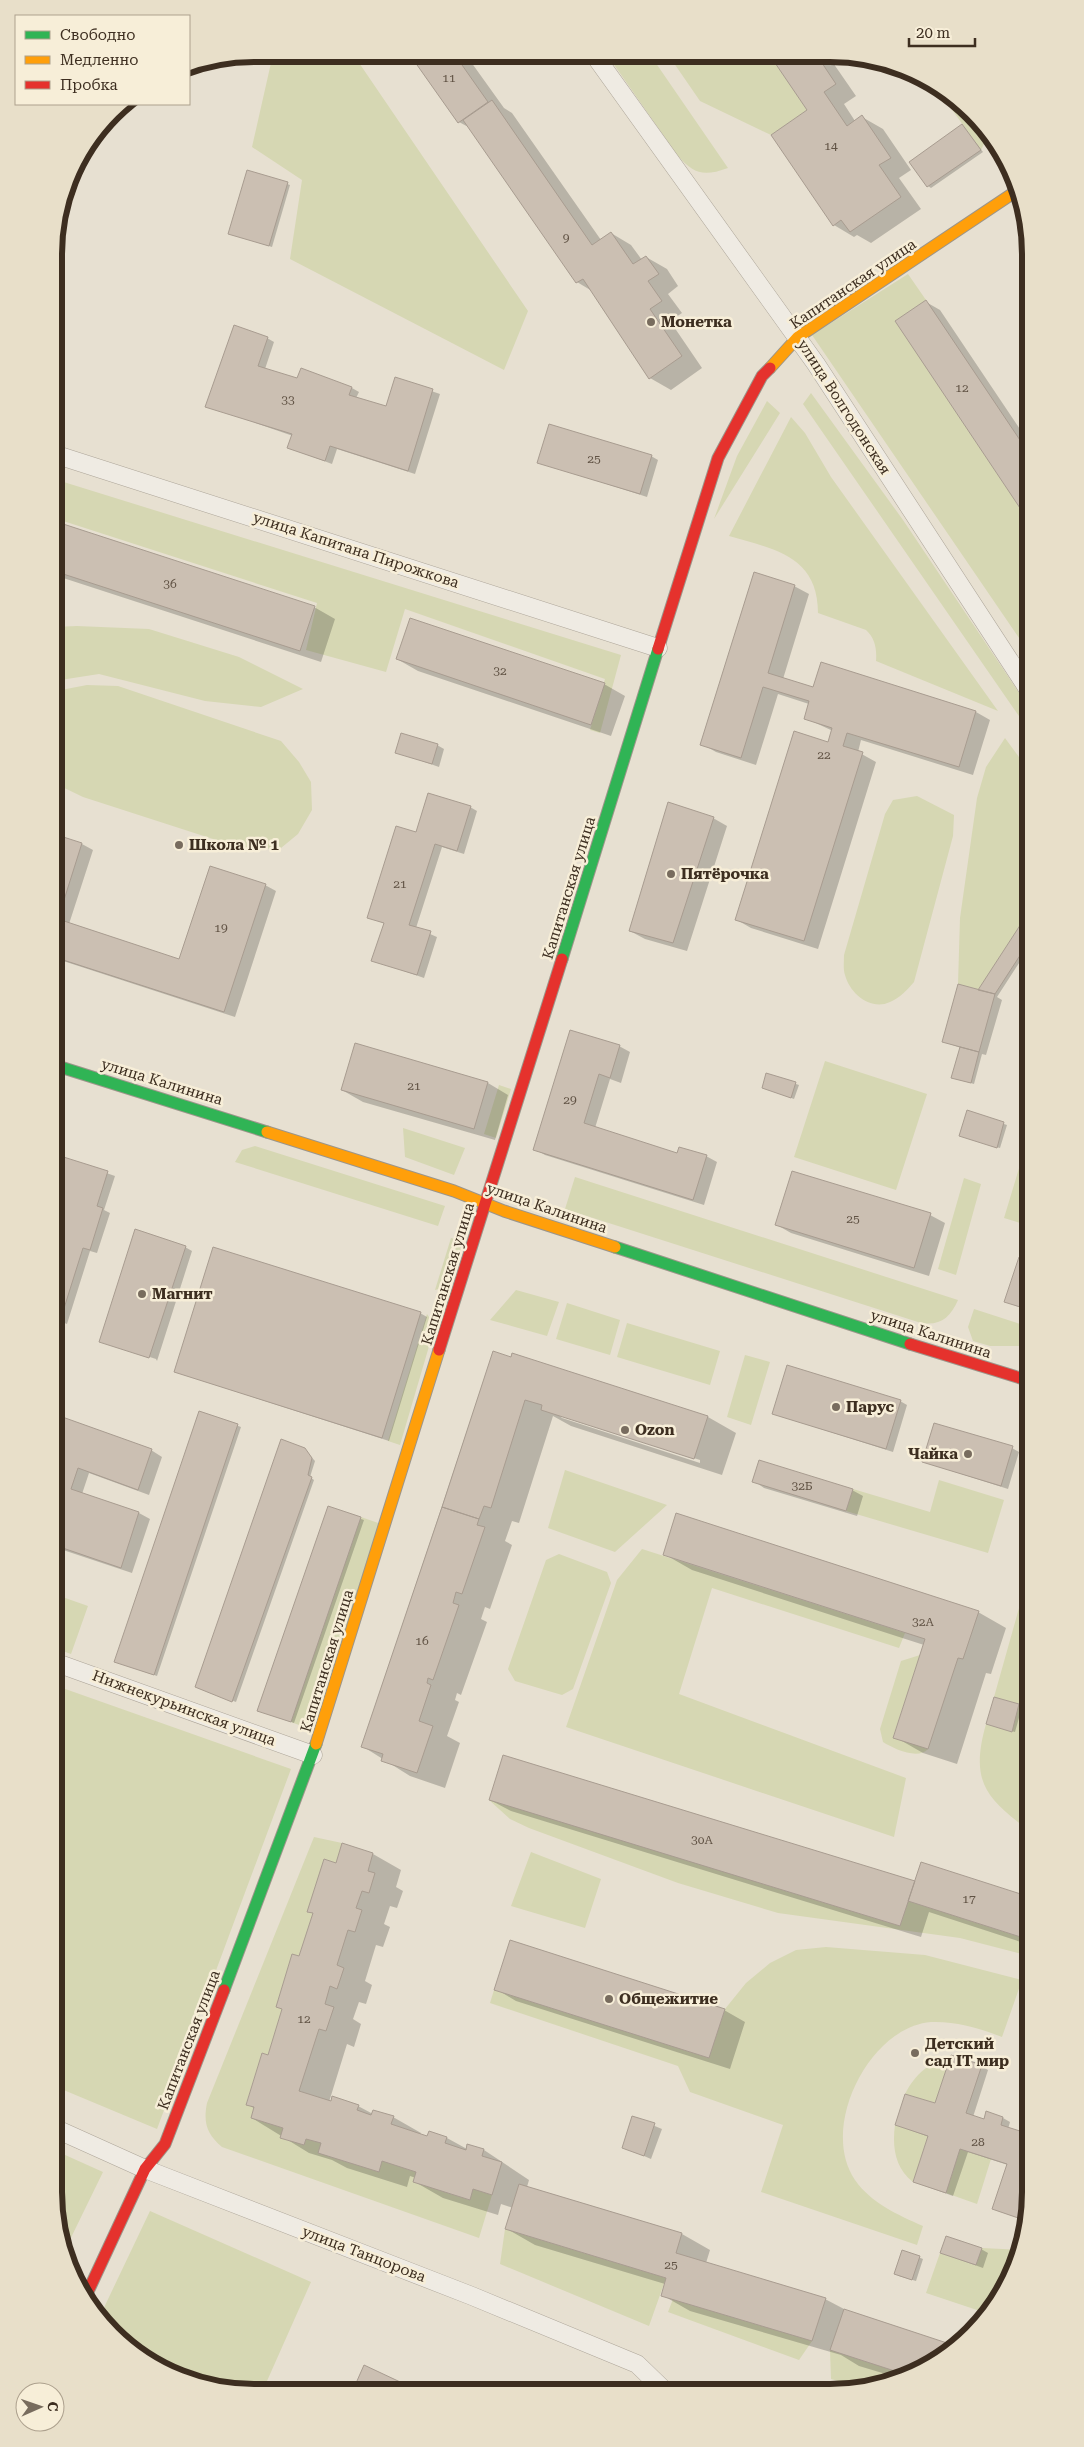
<svg xmlns="http://www.w3.org/2000/svg" width="1084" height="2447" font-family="'Roboto Serif',serif">
	<style>
		.green { fill: #d6d7b3 }
		.shadow { fill: #0003; fill-rule: evenodd }
		.building { fill: #cbbfb2; stroke: #a89c90 }
		.lines { fill: none; stroke-linecap: round; stroke-linejoin: round }
		.street-casing { stroke: #ada599; stroke-width: 19 }
		.fast-casing { stroke: #9c958a; stroke-width: 13 }
		.slow-casing { stroke: #9c958a; stroke-width: 13 }
		.jam-casing { stroke: #9c958a; stroke-width: 13 }
		.street { stroke: #efebe3; stroke-width: 18 }
		.fast { stroke: #30b455; stroke-width: 11 }
		.slow { stroke: #ff9f0a; stroke-width: 11 }
		.jam { stroke: #e5322d; stroke-width: 11 }
		.poi-dot { fill: #786c5e; stroke: #f7eed8; stroke-width: 2 }
		.labels { text-anchor: middle; stroke-width: 5; stroke-linejoin: round; paint-order: stroke }
		.number-label { font-size: 12px; fill: #605244 }
		.street-label { font-size: 15px; fill: #3d2e20; stroke: #f7eed8 }
		.poi-label { font-size: 15px; font-weight: bold; fill: #3d2e20; stroke: #f7eed8; text-anchor: start }
		.rim { fill: none; stroke: #3d2e20; stroke-width: 6 }
	</style>
	<rect width="100%" height="100%" fill="#e7e0d1"/>
	<path class="green" d="M273,54H353L528,311L504,370L290,259L302,180L252,147Z
		M608,56H651L728,168C703,177 694,174 677,155Z
		M669,56L771,57L807,110L771,135L700,101Z
		M935,86L962,104L989,134L981,150Z
		M908,274L926,300L895,321L1030,523V654L812,335Z
		M811,393L903,520L1030,709V732L803,404Z
		M767,401L780,413L714,519L737,456Z
		M791,417L805,433L831,477L998,711L876,661C877,649 875,638 866,630L818,613C818,556 774,549 729,536Z
		M54,479L621,655L600,733L590,730L605,679L405,609L386,672L306,650L317,603L54,518Z
		M77,626L149,629L239,657L303,689L261,707L205,701L99,674L54,681V627Z
		M87,685L118,686L281,741L299,762L311,782L312,810L298,834L281,848L247,850L83,797L54,783V699L61,690Z
		M1005,738L1030,772V910L978,990L958,984L960,918L977,798L986,767Z
		M917,796L954,815L953,836L914,982C907,990 900,998 890,1002C871,1011 850,994 845,975C843,969 844,962 844,955L885,814L893,800Z
		M825,1061L927,1094L896,1190L794,1157Z
		M499,1085L511,1089L496,1138L484,1134Z
		M403,1128L465,1148L454,1175L405,1157Z
		M255,1146L445,1206L438,1226L235,1162L242,1150Z
		M1020,1165L1030,1168V1226L1004,1218Z
		M575,1177L958,1300C950,1318 940,1326 921,1323L565,1209Z
		M964,1178L981,1184L956,1275L938,1269Z
		M451,1238L463,1241C458,1258 455,1286 435,1290Z
		M516,1290L559,1302L547,1336L490,1320Z
		M567,1303L620,1320L610,1355L556,1339Z
		M974,1309L1020,1324L1030,1346H990L973,1341L968,1327Z
		M427,1314L435,1326L400,1445L388,1441Z
		M627,1323L720,1351L710,1385L617,1357Z
		M745,1355L770,1362L751,1425L727,1417Z
		M565,1470L667,1505L615,1552L548,1528Z
		M939,1480L1004,1500L988,1553L846,1511L853,1489L930,1512Z
		M361,1517L381,1524L315,1731L291,1722Z
		M642,1549L905,1633L899,1648L712,1588L679,1694L906,1778L894,1837L566,1727L617,1580Z
		M559,1554L607,1572L611,1583L573,1689L562,1695L515,1681L508,1669L546,1560Z
		M54,1594L88,1606L71,1654L54,1648Z
		M1021,1601L1030,1604V1831C985,1798 970,1781 986,1724L1012,1731L1019,1704L994,1697Z
		M920,1655L893,1737L928,1749C918,1760 894,1749 883,1742L880,1729L901,1661Z
		M54,1685L291,1769L157,2129L54,2086Z
		M489,1800L900,1926L908,1901L1030,1940V1956L960,1938L778,1913L678,1883L529,1828L510,1819Z
		M314,1837L342,1843L336,1863L324,1859L308,1912L313,1913L299,1956L292,1954L276,2007L282,2009L268,2055L262,2053L246,2104L254,2107L251,2118L283,2128L280,2138L304,2145L306,2139L321,2143L318,2153L379,2172L382,2161L416,2172L414,2182L469,2200L473,2189L492,2195L479,2238L222,2147C207,2134 203,2123 207,2103Z
		M531,1852L601,1879L585,1928L511,1906Z
		M826,1947L925,1955L1022,1980L1002,2037C979,2028 956,2021 931,2022C869,2027 819,2128 855,2180C871,2203 898,2215 923,2226L917,2245L761,2192L783,2125L690,2092L678,2066L490,2003L494,1990L709,2058L725,2009L746,1983L770,1963L796,1950Z
		M951,2055L935,2103L905,2094C916,2073 929,2063 951,2055Z
		M895,2125L928,2136L913,2182C895,2168 892,2147 895,2125Z
		M960,2149L991,2159L977,2204L946,2193Z
		M54,2150L103,2172L64,2252L61,2245L54,2193Z
		M150,2211L311,2282L263,2390L215,2389L165,2372L122,2343L100,2316Z
		M505,2229L666,2278L649,2326L500,2264Z
		M982,2248L1021,2250L1020,2257L989,2314L926,2293L940,2253L975,2265Z
		M673,2299L812,2341L799,2360L668,2312Z
		M830,2350L907,2375C872,2391 867,2390 831,2379Z"/>
	<path class="shadow" d="M411,55H466L504,108L512,113L601,240L611,233L631,245L642,260L646,257L667,269L678,286L668,294L682,313L670,321L702,368L671,390L650,378L592,291L577,282L472,129L459,122Z
		M772,57H829L856,96L844,104L855,121L862,117L883,129L911,170L899,178L921,209L871,243L857,235L854,237L834,225L809,111Z
		M962,125L983,152L931,188L928,186Z
		M287,184L290,185L272,247L233,235Z
		M926,302L940,310L1030,444V520L897,321Z
		M267,338L274,342L265,369L298,380L302,370L352,388L359,392L356,398L387,408L396,379L440,394L415,474L337,449L332,464L289,448L293,436L207,406Z
		M651,456L658,460L647,497L539,462Z
		M54,523L314,607L335,619L321,662L54,575Z
		M794,586L809,594L783,679L814,689L822,664L976,712L990,720L973,775L861,740L858,752L876,762L818,949L751,928L737,920L829,743L833,731L805,718L809,704L778,694L756,765L716,752L702,744Z
		M397,659L604,684L625,696L611,736L418,671Z
		M437,745L444,749L439,767L396,752Z
		M470,807L477,811L464,854L442,847L416,928L437,937L424,978L373,960L385,924L369,917L417,834Z
		M713,818L727,826L687,951L645,939L630,931Z
		M54,835L82,844L93,850L69,924L180,960L265,885L276,891L235,1017L54,958Z
		M1030,912V946L997,997L1002,1000L986,1055L982,1054L974,1084L956,1079L961,1048L944,1042L984,993L980,989Z
		M619,1046L630,1052L621,1083L610,1079L595,1128L678,1154L706,1156L717,1162L704,1205L545,1155L535,1149Z
		M488,1083L508,1095L495,1140L363,1102L342,1090Z
		M796,1084L799,1085L794,1099L763,1088Z
		M968,1112L1007,1125L1000,1148L964,1137Z
		M1030,1140V1156L1026,1153Z
		M54,1155L115,1176L104,1210L110,1213L97,1253L90,1251L67,1324L54,1319Z
		M930,1215L945,1223L929,1276L791,1233L777,1225Z
		M185,1247L192,1251L157,1361L156,1359L100,1341Z
		M1019,1259L1030,1262V1312L1005,1301Z
		M420,1313L427,1317L389,1441L175,1372Z
		M493,1353L708,1417L736,1433L722,1475L571,1426L553,1416L519,1523L512,1521L505,1541L512,1545L490,1609L485,1607L481,1619L487,1622L461,1695L457,1693L455,1700L459,1702L447,1736L460,1743L445,1788L410,1776L362,1746ZM558,1414L700,1460V1463L562,1418Z
		M900,1401L907,1405L893,1452L774,1414Z
		M200,1412L241,1427L157,1676L119,1663Z
		M54,1415L151,1450L162,1457L149,1495L89,1473L82,1494L139,1513L150,1519L132,1573L54,1547Z
		M1012,1448L1019,1452L1008,1489L924,1462Z
		M304,1449L315,1461L310,1477L314,1480L236,1702L199,1688Z
		M754,1481L852,1490L863,1496L857,1516L764,1488Z
		M329,1508L364,1520L294,1723L262,1712Z
		M664,1554L978,1612L1006,1628L991,1674L986,1673L957,1764L923,1753L895,1737L924,1645L692,1570Z
		M995,1698L1022,1707L1015,1732L988,1724Z
		M490,1800L916,1882L1030,1898V1945L929,1912L921,1937L511,1811Z
		M343,1845L373,1854L401,1870L396,1887L403,1891L397,1908L390,1906L384,1924L390,1927L383,1947L376,1945L365,1981L372,1985L366,2004L359,2002L353,2019L361,2024L354,2047L347,2044L329,2102L358,2106L373,2114L393,2117L421,2133L420,2135L428,2138L430,2132L447,2138L467,2149L468,2145L484,2150L529,2180L527,2187L682,2234L710,2250L706,2263L825,2299L941,2360L899,2378L859,2366L841,2355L690,2311L662,2295L665,2284L535,2245L507,2229L513,2208L501,2204L498,2215L443,2198L415,2182L416,2178L410,2176L407,2187L347,2168L332,2160L309,2153L252,2118L255,2109L248,2104L269,2056L283,2010L277,2006L300,1958L314,1914L309,1911L337,1864Z
		M496,1989L724,2010L745,2022L730,2069L516,2001Z
		M981,2066L988,2070L973,2117L985,2120L1003,2118L1010,2122L1008,2129L1024,2134L1030,2206L1027,2221L994,2209L1008,2165L968,2152L953,2196L914,2182L929,2137L897,2125L936,2105Z
		M633,2117L662,2129L651,2159L623,2147Z
		M981,2249L988,2253L983,2268L941,2253Z
		M903,2251L923,2259L916,2281L899,2276Z"/>
	<path class="building" d="M410,55H455L488,102L458,123Z
		M771,57H818L836,84L824,92L847,126L862,115L891,158L879,165L901,197L850,232L841,220L833,226L771,135L807,110Z
		M492,100L592,245L611,232L633,264L646,256L659,274L648,281L662,301L650,309L682,356L649,379L583,279L576,283L463,120Z
		M962,124L981,150L927,187L909,162Z
		M247,170L288,182L269,246L228,234Z
		M926,300L1030,455V523L895,321Z
		M234,325L268,337L258,366L297,378L301,368L352,387L349,395L386,406L395,377L433,389L408,471L330,446L325,461L287,448L292,434L205,407Z
		M549,424L652,455L640,494L537,463Z
		M54,521L315,606L300,651L54,571Z
		M754,572L795,585L768,673L813,687L821,662L976,711L959,767L847,733L843,746L863,752L804,941L735,920L794,731L828,742L832,728L804,719L809,701L763,687L741,758L700,745Z
		M410,618L605,683L591,725L396,659Z
		M401,733L438,744L432,764L395,753Z
		M428,793L471,806L457,851L435,844L409,925L431,931L417,975L371,961L384,923L367,918L396,826L416,832Z
		M668,802L714,817L673,943L629,931Z
		M54,834L82,843L58,919L179,959L210,866L266,884L224,1012L54,957Z
		M1030,910V940L995,994L978,990Z
		M958,984L995,994L979,1052L942,1042Z
		M570,1030L620,1045L610,1078L599,1074L584,1123L677,1153L679,1147L707,1155L693,1200L533,1150Z
		M355,1043L488,1082L474,1129L341,1090Z
		M960,1047L979,1052L971,1083L951,1078Z
		M766,1073L796,1082L791,1098L762,1088Z
		M967,1110L1004,1122L997,1148L959,1136Z
		M54,1154L108,1171L97,1206L103,1208L90,1250L83,1248L60,1321L54,1319Z
		M792,1171L931,1213L914,1268L775,1225Z
		M135,1229L186,1246L149,1358L99,1342Z
		M213,1247L421,1312L382,1438L174,1372Z
		M1019,1257L1030,1261V1310L1004,1302Z
		M493,1351L511,1357L512,1353L708,1416L694,1459L541,1410L542,1405L525,1400L491,1508L484,1506L479,1519L442,1507Z
		M787,1365L901,1400L886,1449L772,1414Z
		M199,1411L238,1424L154,1675L114,1662Z
		M54,1414L152,1449L138,1490L78,1468L71,1489L139,1512L121,1568L54,1545Z
		M934,1423L1013,1446L1001,1486L922,1462Z
		M281,1439L305,1448L312,1458L308,1475L312,1477L232,1702L195,1687Z
		M759,1460L853,1489L846,1511L752,1482Z
		M328,1506L361,1517L291,1722L257,1711Z
		M442,1507L479,1519L477,1525L485,1527L462,1594L456,1592L453,1603L459,1605L433,1680L428,1678L427,1683L431,1685L419,1721L433,1726L417,1773L381,1761L383,1754L361,1747Z
		M676,1513L979,1611L963,1659L958,1658L928,1749L893,1738L925,1639L663,1555Z
		M994,1697L1019,1704L1012,1732L986,1724Z
		M503,1755L915,1881L900,1926L489,1800Z
		M342,1843L373,1853L368,1871L375,1873L369,1893L362,1891L356,1908L362,1910L355,1932L348,1930L337,1965L344,1968L337,1989L330,1986L325,2004L334,2007L326,2031L319,2029L299,2091L331,2101L332,2096L359,2105L357,2110L371,2115L373,2110L394,2116L391,2124L427,2136L429,2131L447,2137L445,2143L466,2150L467,2144L484,2149L482,2156L502,2162L492,2195L473,2189L470,2200L413,2182L416,2172L382,2161L379,2172L318,2153L321,2143L306,2139L304,2145L280,2138L283,2128L251,2118L254,2107L246,2105L262,2053L268,2055L282,2009L276,2007L292,1954L299,1956L313,1913L307,1912L324,1859L336,1863Z
		M921,1862L1030,1897V1940L908,1901Z
		M510,1940L725,2009L709,2058L494,1990Z
		M951,2055L982,2065L966,2113L984,2119L986,2111L1003,2117L1001,2125L1023,2132L1030,2111V2206L1027,2221L992,2209L1007,2164L960,2149L946,2193L913,2182L928,2136L895,2125L905,2094L935,2103Z
		M632,2116L655,2123L644,2156L622,2148Z
		M519,2184L682,2233L676,2253L826,2298L812,2341L661,2296L666,2278L505,2229Z
		M946,2236L982,2248L976,2265L940,2253Z
		M902,2250L920,2256L912,2280L894,2274Z
		M844,2309L956,2346L941,2360L907,2375L830,2350Z
		M364,2365L413,2388L411,2391L353,2390Z"/>
	<g class="lines">
		<defs>
			<path id="street" d="M595,56L816,364L1030,692
				M54,454L658,648
				M54,1662L313,1755
				M54,2128L145,2169L472,2296L637,2364L666,2392"/>
			<path id="fast" d="M562,959L658,649
				M54,1065L267,1132
				M615,1247L910,1344
				M224,1990L316,1744"/>
			<path id="slow" d="M770,368L798,337L1018,190
				M267,1132L454,1191L504,1211L615,1247
				M316,1744L439,1350"/>
			<path id="jam" d="M658,649L718,458L762,376L770,368
				M910,1344L1030,1381
				M439,1350L562,959
				M85,2298L145,2169L165,2144L224,1990"/>
		</defs>
		<use href="#street" class="street-casing"/>
		<use href="#fast" class="fast-casing"/>
		<use href="#slow" class="slow-casing"/>
		<use href="#jam" class="jam-casing"/>
		<use href="#street" class="street"/>
		<use href="#fast" class="fast"/>
		<use href="#slow" class="slow"/>
		<use href="#jam" class="jam"/>
	</g>
	<g class="poi-dot">
		<circle cx="651" cy="322" r="5"/>
		<circle cx="179" cy="845" r="5"/>
		<circle cx="671" cy="874" r="5"/>
		<circle cx="142" cy="1294" r="5"/>
		<circle cx="836" cy="1407" r="5"/>
		<circle cx="625" cy="1430" r="5"/>
		<circle cx="968" cy="1454" r="5"/>
		<circle cx="609" cy="1999" r="5"/>
		<circle cx="915" cy="2053" r="5"/>
	</g>
	<g class="labels">
		<g class="number-label">
			<text x="449" y="82">11</text>
			<text x="831" y="150">14</text>
			<text x="566" y="242">9</text>
			<text x="962" y="392">12</text>
			<text x="288" y="404">33</text>
			<text x="594" y="463">25</text>
			<text x="170" y="588">36</text>
			<text x="500" y="675">32</text>
			<text x="824" y="759">22</text>
			<text x="400" y="888">21</text>
			<text x="221" y="932">19</text>
			<text x="414" y="1090">21</text>
			<text x="570" y="1104">29</text>
			<text x="853" y="1223">25</text>
			<text x="802" y="1490">32Б</text>
			<text x="923" y="1626">32А</text>
			<text x="422" y="1645">16</text>
			<text x="702" y="1844">30А</text>
			<text x="969" y="1903">17</text>
			<text x="304" y="2023">12</text>
			<text x="978" y="2146">28</text>
			<text x="671" y="2269">25</text>
		</g>
		<g class="street-label">
			<text transform="translate(853 284) rotate(-34)" y="5">Капитанская улица</text>
			<text transform="translate(844 407) rotate(57)" y="5">улица Волгодонская</text>
			<text transform="translate(356 550) rotate(18)" y="5">улица Капитана Пирожкова</text>
			<text transform="translate(569 888) rotate(-73)" y="5">Капитанская улица</text>
			<text transform="translate(162 1082) rotate(17)" y="5">улица Калинина</text>
			<text transform="translate(547 1208) rotate(19)" y="5">улица Калинина</text>
			<text transform="translate(448 1274) rotate(-73)" y="5">Капитанская улица</text>
			<text transform="translate(931 1334) rotate(18)" y="5">улица Калинина</text>
			<text transform="translate(327 1661) rotate(-73)" y="5">Капитанская улица</text>
			<text transform="translate(184 1708) rotate(20)" y="5">Нижнекурьинская улица</text>
			<text transform="translate(189 2040) rotate(-69)" y="5">Капитанская улица</text>
			<text transform="translate(364 2254) rotate(21)" y="5">улица Танцорова</text>
		</g>
		<g class="poi-label">
			<text x="661" y="327">Монетка</text>
			<text x="189" y="850">Школа № 1</text>
			<text x="681" y="879">Пятёрочка</text>
			<text x="152" y="1299">Магнит</text>
			<text x="846" y="1412">Парус</text>
			<text x="635" y="1435">Ozon</text>
			<text x="958" y="1459" text-anchor="end">Чайка</text>
			<text x="619" y="2004">Общежитие</text>
			<text x="925" y="2049">Детский<tspan x="925" dy="17">сад IT мир</tspan></text>
		</g>
	</g>
	<path d="M0 0H1084V2447H0ZM254 62H830A192 192 0 0 1 1022 254V2192A192 192 0 0 1 830 2384H254A192 192 0 0 1 62 2192V254A192 192 0 0 1 254 62Z" fill="#e8dfc9" fill-rule="evenodd"/>
	<path class="rim" d="M254 62H830A192 192 0 0 1 1022 254V2192A192 192 0 0 1 830 2384H254A192 192 0 0 1 62 2192V254A192 192 0 0 1 254 62Z"/>
	<rect x="15" y="15" width="175" height="90" fill="#f7eed8" stroke="#ada18e"/>
	<rect x="25" y="31" width="25" height="8" fill="#30b455" stroke="#ada18e"/>
	<text x="60" y="40" font-size="15" fill="#3d2e20">Свободно</text>
	<rect x="25" y="56" width="25" height="8" fill="#ff9f0a" stroke="#ada18e"/>
	<text x="60" y="65" font-size="15" fill="#3d2e20">Медленно</text>
	<rect x="25" y="81" width="25" height="8" fill="#e5322d" stroke="#ada18e"/>
	<text x="60" y="90" font-size="15" fill="#3d2e20">Пробка</text>
	<g transform="translate(40 2407) rotate(88)"><circle r="24" fill="#f7eed8" stroke="#ada18e"/>
	<path d="M0-4L9 19L0 12L-9 19Z" fill="#786c5e"/>
	<text y="-8" font-size="14" font-weight="bold" text-anchor="middle" fill="#3d2e20">С</text>
	</g>
	<path d="M909 38v8h66v-8" fill="none" stroke="#3d2e20" stroke-width="2.5"/>
	<text x="916" y="38" font-size="15" fill="#3d2e20" stroke="#f7eed8" stroke-width="4" paint-order="stroke">20 m</text>
</svg>
